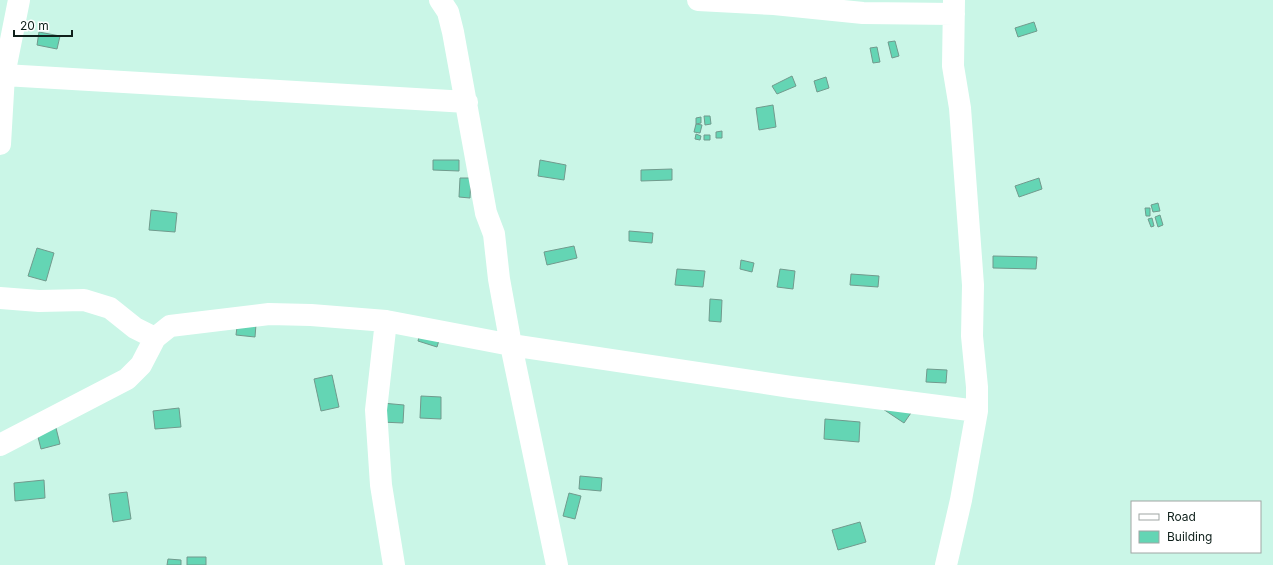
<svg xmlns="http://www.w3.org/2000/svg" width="1273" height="565" font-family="Inter,sans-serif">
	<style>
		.building { fill: #64d5b4; stroke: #719a8d }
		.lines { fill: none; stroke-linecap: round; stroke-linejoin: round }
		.minor { stroke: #fff; stroke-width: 22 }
	</style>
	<rect width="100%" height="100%" fill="#caf6e7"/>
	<path class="building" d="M1034,22L1037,31L1018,37L1015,28Z
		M39,32L60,36L57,49L37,45Z
		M895,41L899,56L892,58L888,42Z
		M877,47L880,62L873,63L870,48Z
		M792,76L796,86L777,94L772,86Z
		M826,77L829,88L817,92L814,81Z
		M773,105L776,127L759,130L756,108Z
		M704,116H710L711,124L705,125Z
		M701,117V123L696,124V118Z
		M696,124L702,125L700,133L694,132Z
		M722,131V138H716V132Z
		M696,134L701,136L700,140L695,139Z
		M704,135H710V140H704Z
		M433,160H459V171L433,170Z
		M540,160L566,165L564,180L538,176Z
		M672,169V180L641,181V170Z
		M460,178H471L470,198L459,197Z
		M1039,178L1042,189L1019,197L1015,186Z
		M1158,203L1160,211L1153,212L1151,205Z
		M1145,208H1150V216H1146Z
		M151,210L177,213L175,232L149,230Z
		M1160,215L1163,225L1158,227L1155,217Z
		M1152,218L1154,226L1151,227L1148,219Z
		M629,231L653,233L652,243L629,241Z
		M574,246L577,258L547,265L544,252Z
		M37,248L54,253L46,281L28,276Z
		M993,256L1037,257L1036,269L993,268Z
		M741,260L754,263L752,272L740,269Z
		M677,269L705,271L703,287L675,285Z
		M780,269L795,271L793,289L777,287Z
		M851,274L879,276L878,287L850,285Z
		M710,299L722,300L721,322L709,321Z
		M239,310L257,312L255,337L236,335Z
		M423,322L443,327L437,347L418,341Z
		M927,369L947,370L946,383L926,382Z
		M332,375L339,407L321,411L314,379Z
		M421,396L441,397V419L420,418Z
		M382,403L404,405L403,423L381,422Z
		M915,407L904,423L883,409Z
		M179,408L181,427L155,429L153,411Z
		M825,419L860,422L859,442L824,439Z
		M54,420L60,444L41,449L35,425Z
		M580,476L602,478L601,491L579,489Z
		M44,480L45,498L15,501L14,483Z
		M127,492L131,519L113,522L109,494Z
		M569,493L581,496L575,519L563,516Z
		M860,522L866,542L838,550L832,530Z
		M187,557H206V565H187Z
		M168,559L181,560V565H167Z"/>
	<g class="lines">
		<path class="minor" d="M440,0L448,12L453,32L486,213L494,234L499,279L511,345L557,565
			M698,0L774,4L863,13L954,14
			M4,75L467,102
			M0,144L4,75L19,0
			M0,298L39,301L84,300L110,308L135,328L155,338
			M386,321L376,410L381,485L394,565
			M0,445L127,379L141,365L155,338L170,326L269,314L311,315L386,321L511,345L791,387L977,411
			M946,565L961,500L977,411V387L972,336L973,285L960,108L953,66L954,0"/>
	</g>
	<rect x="1131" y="501" width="130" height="52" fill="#ffffff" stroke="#9fa6a4"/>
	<rect x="1139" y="514" width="20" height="6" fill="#ffffff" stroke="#9fa6a4"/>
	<text x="1167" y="521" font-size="12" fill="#0f201b">Road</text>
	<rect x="1139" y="531" width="20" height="12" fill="#64d5b4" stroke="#9fa6a4"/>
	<text x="1167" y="541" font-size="12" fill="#0f201b">Building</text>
	<path d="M14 30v6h58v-6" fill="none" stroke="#0f201b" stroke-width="2"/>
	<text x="20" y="30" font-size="12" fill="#0f201b" stroke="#ffffff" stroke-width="3" paint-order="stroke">20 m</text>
</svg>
